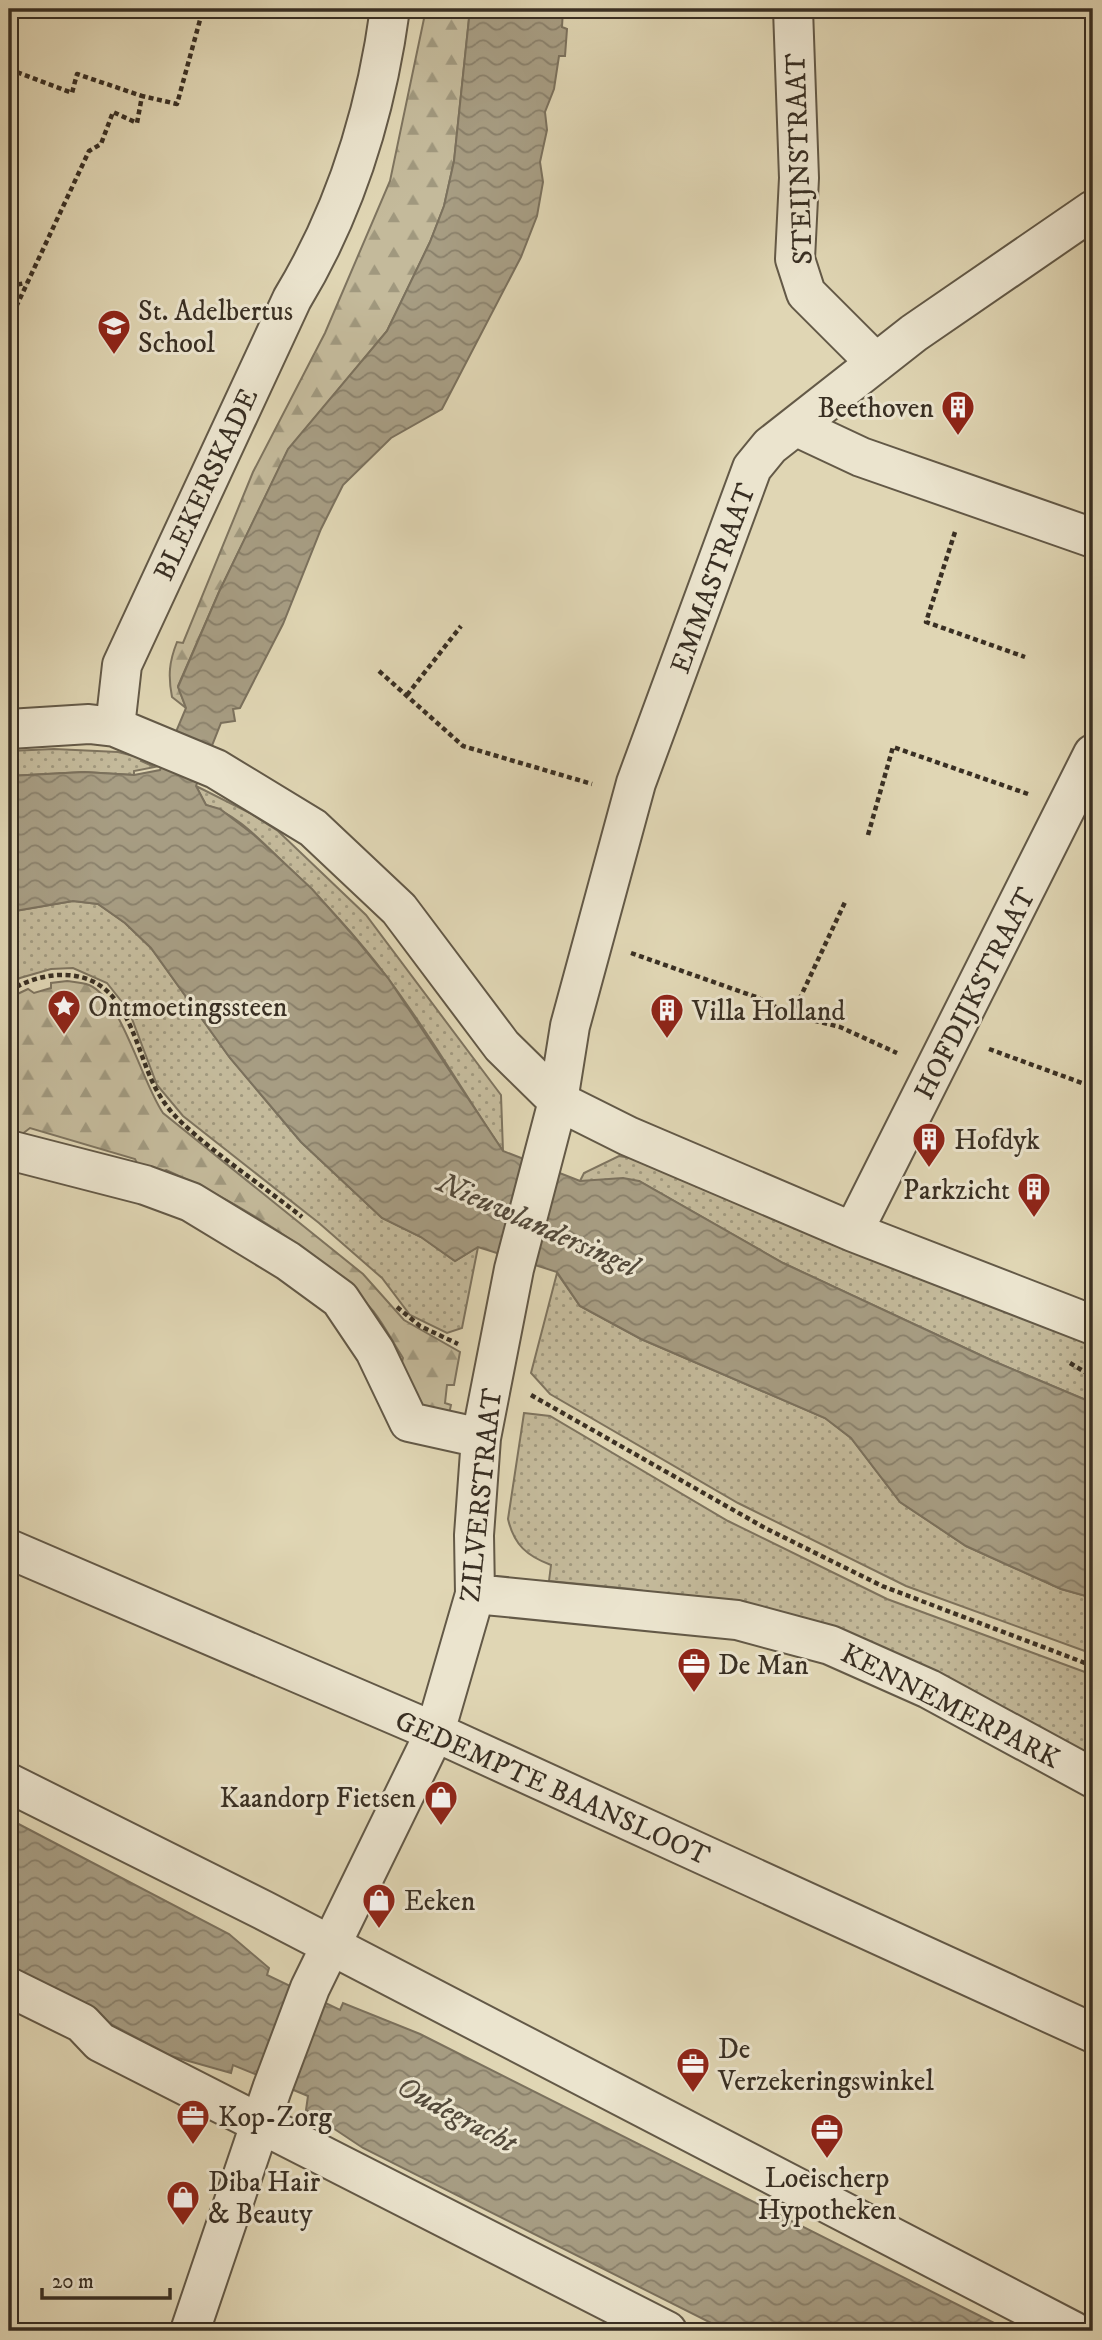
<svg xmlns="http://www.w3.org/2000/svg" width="1102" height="2340" font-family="'IM FELL DW Pica',serif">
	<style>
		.grass { fill: url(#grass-dots); stroke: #7e745f; stroke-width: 2 }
		.forest { fill: url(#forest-firs); stroke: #7e745f; stroke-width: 2 }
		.water { fill: url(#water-waves); stroke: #7b715d; stroke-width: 2 }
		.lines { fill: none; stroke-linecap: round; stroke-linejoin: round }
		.minor-casing { stroke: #635947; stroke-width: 42 }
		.path { stroke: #392f23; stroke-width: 4.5; stroke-dasharray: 5 3.5; stroke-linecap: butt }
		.minor { stroke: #ebe4ce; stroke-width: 38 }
		.labels { text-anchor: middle; stroke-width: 6; stroke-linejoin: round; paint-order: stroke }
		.street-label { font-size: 28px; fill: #392f23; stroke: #ebe4ce }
		.poi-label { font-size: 28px; fill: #392f23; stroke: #ebe4ce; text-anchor: start }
		.water-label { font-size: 30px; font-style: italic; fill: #544a3b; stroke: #ebe4ce }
	</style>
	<defs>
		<pattern id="grass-dots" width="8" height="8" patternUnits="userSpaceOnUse" patternTransform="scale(1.75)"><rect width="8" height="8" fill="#c4ba9b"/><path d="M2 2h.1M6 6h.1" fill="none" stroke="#a0987e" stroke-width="1.8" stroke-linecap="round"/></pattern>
		<pattern id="forest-firs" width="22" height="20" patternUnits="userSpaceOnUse" patternTransform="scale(1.75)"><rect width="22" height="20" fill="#c4ba9b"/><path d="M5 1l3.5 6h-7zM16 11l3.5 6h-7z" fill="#a0987e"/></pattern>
		<pattern id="water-waves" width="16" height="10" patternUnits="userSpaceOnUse" patternTransform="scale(1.75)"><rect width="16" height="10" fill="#a79d83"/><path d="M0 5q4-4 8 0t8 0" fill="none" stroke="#89806b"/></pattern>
	</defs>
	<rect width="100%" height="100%" fill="#e0d6b4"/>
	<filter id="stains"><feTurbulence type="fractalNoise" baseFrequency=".00286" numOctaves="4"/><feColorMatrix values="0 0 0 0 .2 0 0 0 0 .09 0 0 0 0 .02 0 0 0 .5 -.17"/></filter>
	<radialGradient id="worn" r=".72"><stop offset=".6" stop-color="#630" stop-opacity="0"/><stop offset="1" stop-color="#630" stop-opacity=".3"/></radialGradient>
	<path class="grass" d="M54,749L118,752L142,758L141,761L155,767L134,771V775L84,772L9,776V751Z
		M196,786L250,813L278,831L366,915L501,1095L503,1151C464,1094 429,1032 387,977C355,934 318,895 279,858C258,838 235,813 206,805Z
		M73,901L98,904L125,923L151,948L230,1058L301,1142L382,1218L421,1237L455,1261L478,1247L462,1328L447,1333L410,1315L382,1278L319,1223L183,1116L157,1085L129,1011L107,983L73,968L51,969L20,978L9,985V912Z
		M619,1156L637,1159L1093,1341V1403L993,1361L783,1263L639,1181H580L584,1173Z
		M557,1273L580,1306L641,1339L825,1418L851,1438L900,1502L966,1546L1061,1589L1093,1598V1654L906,1586L738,1503L550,1394L531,1373Z
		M524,1413L550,1416L728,1521L887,1599L1093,1675V1765L718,1604L632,1589L549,1581L551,1565C527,1556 514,1545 508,1519Z"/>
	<path class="forest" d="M426,9H470L454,161L444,206L430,242L387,331L288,450L219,592L178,686L186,708L172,697C168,676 169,662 177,642L183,643L253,472L325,333L390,181Z
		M67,981C74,982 82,982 89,985C122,999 141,1081 163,1113L363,1274L404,1320L460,1352L454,1385H447L445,1403L451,1405L449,1414C417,1408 415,1401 399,1374L403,1358C393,1343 385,1326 374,1312C326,1255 234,1200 166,1170L152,1177L142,1174L135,1159L30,1128L9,1144V998L28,989L34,993L51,988V983Z"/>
	<path class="water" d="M470,9H563L562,27L567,29L565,56H559L554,89L545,112L547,130L540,162L543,182L537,216L521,257L442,409L391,438L343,485L321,529L283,624L240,708L233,709L235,721L221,723L196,786L206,805L220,809L254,835L312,889L351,933L388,978L503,1151L580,1181L623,1178L639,1181L783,1263L993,1361L1093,1403V1598L1061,1589L966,1546L900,1502L851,1438L825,1418L641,1339L580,1306L557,1272L478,1247L455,1261L421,1237L382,1218L301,1142L230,1058L151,948L125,923L98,904L73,901L9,912V776L84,772L134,775L160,770L186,708L178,687L219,592L288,449L387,331L430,242L444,206L454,161Z
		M9,1819L229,1934L269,1968L267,1975L340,2010L343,2003L420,2034L1010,2331H727L363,2148L306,2110L308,2096L233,2065L231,2073L171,2056L9,1970Z"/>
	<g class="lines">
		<defs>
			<path id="minor" d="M793,9L799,178L795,259L806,293L876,363
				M797,427L861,457L1093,538
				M115,727L122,665L292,299C346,210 376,112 390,9
				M9,729L89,724L115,727L216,769L313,828L399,909L502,1046L558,1101L628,1136L853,1232L1093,1325
				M9,1150L145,1185L191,1202L288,1261L340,1299L375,1351L409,1422L481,1438
				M853,1232L1093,754
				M9,1549L435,1732L1093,2033
				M475,1594L737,1620L830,1645L929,1689L1093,1778
				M9,1783L263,1910L1073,2331
				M9,1987L82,2023L100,2042L667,2331
				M190,2331L272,2089L310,1988L435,1732L475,1594L474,1535L481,1438L514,1269L558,1101L570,1026L636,783L752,468L770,446L914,333L1093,210"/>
		</defs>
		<use href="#minor" class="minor-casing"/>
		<path class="path" d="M9,69L72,93L77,74L142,96
			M9,286L26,283
			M9,322L89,151L101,144L113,112L137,123L142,96L177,104L203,9
			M955,532L926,622L1025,657
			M379,671L463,746L592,784
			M407,695L461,626
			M868,835L893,747L1028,794
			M631,953L756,997L792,1015L840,1027L897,1053
			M9,991C43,970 93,965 118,1004C145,1044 142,1084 180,1121C217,1156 262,1185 302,1217
			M792,1015L846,900
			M989,1049L1093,1087
			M397,1307L420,1326L458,1344
			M1070,1363L1093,1377
			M531,1395L765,1528L882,1586L1093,1666"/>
		<use href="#minor" class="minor"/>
	</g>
	<defs>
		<symbol id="school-pin" viewBox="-11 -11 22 30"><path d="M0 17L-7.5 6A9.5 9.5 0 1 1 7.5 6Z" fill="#8f2418" stroke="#ebe4ce"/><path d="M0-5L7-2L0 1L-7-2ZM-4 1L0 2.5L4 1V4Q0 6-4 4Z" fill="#fff"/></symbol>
		<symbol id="building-pin" viewBox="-11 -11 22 30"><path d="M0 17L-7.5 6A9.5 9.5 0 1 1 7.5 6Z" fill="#8f2418" stroke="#ebe4ce"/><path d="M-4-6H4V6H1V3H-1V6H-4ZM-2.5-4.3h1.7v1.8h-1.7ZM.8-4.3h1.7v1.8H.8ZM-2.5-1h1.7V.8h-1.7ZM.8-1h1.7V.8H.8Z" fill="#fff"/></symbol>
		<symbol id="sight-pin" viewBox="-11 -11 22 30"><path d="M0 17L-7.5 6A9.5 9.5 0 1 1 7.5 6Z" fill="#8f2418" stroke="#ebe4ce"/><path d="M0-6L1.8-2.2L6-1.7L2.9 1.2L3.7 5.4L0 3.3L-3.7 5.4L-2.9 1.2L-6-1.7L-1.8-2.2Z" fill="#fff"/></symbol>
		<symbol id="office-pin" viewBox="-11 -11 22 30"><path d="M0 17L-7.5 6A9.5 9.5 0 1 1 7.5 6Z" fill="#8f2418" stroke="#ebe4ce"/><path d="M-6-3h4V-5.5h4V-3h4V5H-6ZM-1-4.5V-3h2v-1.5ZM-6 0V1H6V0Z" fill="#fff"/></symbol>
		<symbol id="shop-pin" viewBox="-11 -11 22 30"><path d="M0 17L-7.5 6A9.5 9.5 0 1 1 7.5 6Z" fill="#8f2418" stroke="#ebe4ce"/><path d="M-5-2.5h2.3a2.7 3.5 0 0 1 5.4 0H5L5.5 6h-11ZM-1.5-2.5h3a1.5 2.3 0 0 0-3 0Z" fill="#fff"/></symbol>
	</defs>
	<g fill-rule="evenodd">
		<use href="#school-pin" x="95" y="307" width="38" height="52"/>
		<use href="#building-pin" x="939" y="388" width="38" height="52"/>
		<use href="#sight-pin" x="45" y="987" width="38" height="52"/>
		<use href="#building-pin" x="648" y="991" width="38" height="52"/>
		<use href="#building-pin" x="910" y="1120" width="38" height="52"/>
		<use href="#building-pin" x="1015" y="1170" width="38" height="52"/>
		<use href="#office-pin" x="675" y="1645" width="38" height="52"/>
		<use href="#shop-pin" x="422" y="1778" width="38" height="52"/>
		<use href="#shop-pin" x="360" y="1881" width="38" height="52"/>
		<use href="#office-pin" x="674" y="2045" width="38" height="52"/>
		<use href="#office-pin" x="174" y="2097" width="38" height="52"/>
		<use href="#office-pin" x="808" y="2111" width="38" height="52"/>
		<use href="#shop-pin" x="164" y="2178" width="38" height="52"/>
	</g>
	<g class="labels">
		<g class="street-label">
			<text transform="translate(798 159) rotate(-92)" y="10">STEIJNSTRAAT</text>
			<text transform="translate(205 484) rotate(-65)" y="10">BLEKERSKADE</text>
			<text transform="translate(712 578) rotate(-70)" y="10">EMMASTRAAT</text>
			<text transform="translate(974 993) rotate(-63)" y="10">HOFDIJKSTRAAT</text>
			<text transform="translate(480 1495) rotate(-84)" y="10">ZILVERSTRAAT</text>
			<text transform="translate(951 1705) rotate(27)" y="10">KENNEMERPARK</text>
			<text transform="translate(553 1787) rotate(24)" y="10">GEDEMPTE BAANSLOOT</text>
		</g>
		<g class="poi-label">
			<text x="138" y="320">St. Adelbertus<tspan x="138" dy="32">School</tspan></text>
			<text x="934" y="417" text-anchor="end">Beethoven</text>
			<text x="88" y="1016">Ontmoetingssteen</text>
			<text x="692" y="1020">Villa Holland</text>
			<text x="954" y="1149">Hofdyk</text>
			<text x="1010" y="1199" text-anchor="end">Parkzicht</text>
			<text x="718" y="1674">De Man</text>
			<text x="416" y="1807" text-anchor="end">Kaandorp Fietsen</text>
			<text x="404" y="1910">Eeken</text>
			<text x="718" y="2058">De<tspan x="718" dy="32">Verzekeringswinkel</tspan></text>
			<text x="218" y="2126">Kop-Zorg</text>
			<text x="827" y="2187" text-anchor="middle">Loeischerp<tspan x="827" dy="32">Hypotheken</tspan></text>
			<text x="208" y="2191">Diba Hair<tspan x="208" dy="32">&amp; Beauty</tspan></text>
		</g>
		<g class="water-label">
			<text transform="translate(538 1224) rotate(24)" y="10">Nieuwlandersingel</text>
			<text transform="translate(457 2114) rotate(28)" y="10">Oudegracht</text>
		</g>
	</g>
	<rect width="1102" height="2340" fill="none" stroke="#e0d6b4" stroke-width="35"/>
	<rect x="10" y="10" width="1081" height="2319" fill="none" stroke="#392f23" stroke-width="3.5"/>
	<rect x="18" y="18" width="1067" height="2305" fill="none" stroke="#392f23" stroke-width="2"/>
	<path d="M42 2288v10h128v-10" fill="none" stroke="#392f23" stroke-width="3.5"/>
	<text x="52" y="2288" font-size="21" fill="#392f23" stroke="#ebe4ce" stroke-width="5" paint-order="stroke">20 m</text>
	<rect width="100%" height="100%" filter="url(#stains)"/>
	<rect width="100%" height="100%" fill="url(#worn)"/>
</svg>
